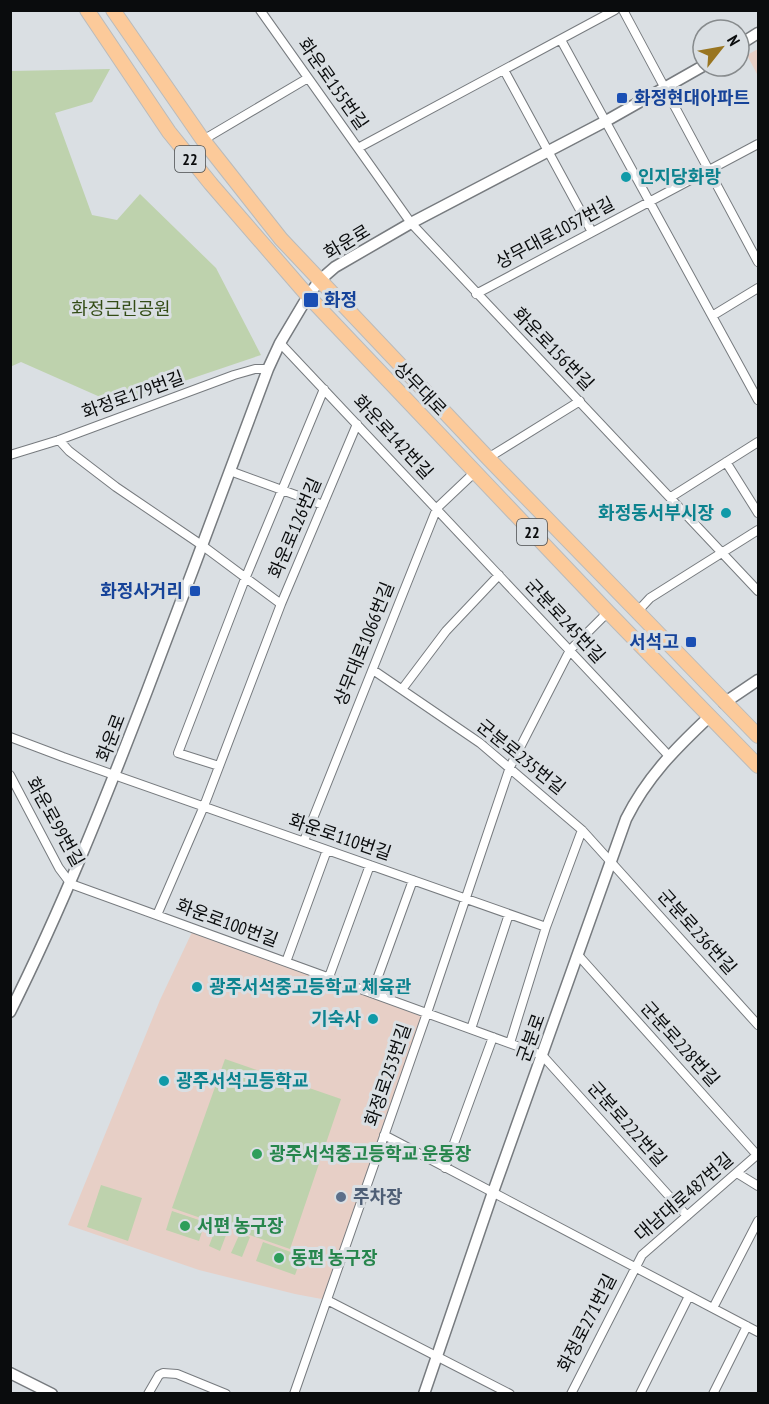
<svg xmlns="http://www.w3.org/2000/svg" width="769" height="1404" font-family="'PT Sans Narrow','Noto Sans KR',sans-serif">
	<style>
		.education { fill: #e7cfc6 }
		.green { fill: #bed2ad }
		.lines { fill: none; stroke-linecap: round; stroke-linejoin: round }
		.minor-casing { stroke: #777b7f; stroke-width: 10 }
		.tertiary-casing { stroke: #777b7f; stroke-width: 13 }
		.primary-casing { stroke: #babbbb; stroke-width: 16 }
		.minor { stroke: #fff; stroke-width: 8 }
		.tertiary { stroke: #fff; stroke-width: 10 }
		.primary { stroke: #fcca9a; stroke-width: 14 }
		.transit-dot { fill: #1a4fb4; stroke: #dadfe3; stroke-width: 2 }
		.culture-dot { fill: #0f9aa8; stroke: #dadfe3; stroke-width: 2 }
		.leisure-dot { fill: #2e9e5b; stroke: #dadfe3; stroke-width: 2 }
		.service-dot { fill: #5c6f8a; stroke: #dadfe3; stroke-width: 2 }
		.labels { text-anchor: middle; stroke-width: 6; stroke-linejoin: round; paint-order: stroke }
		.shield { fill: #dadfe3; stroke: #484b4d; stroke-width: 1.5 }
		.shield-label { font-size: 16px; font-weight: bold; fill: #0a0c0d }
		.street-label { font-size: 18px; fill: #0a0c0d; stroke: #dadfe3 }
		.transit-label { font-size: 18px; font-weight: bold; fill: #164399; stroke: #dadfe3; text-anchor: start }
		.culture-label { font-size: 18px; font-weight: bold; fill: #0d838f; stroke: #dadfe3; text-anchor: start }
		.park-label { font-size: 18px; fill: #334c16; stroke: #dadfe3 }
		.leisure-label { font-size: 18px; font-weight: bold; fill: #27864d; stroke: #dadfe3; text-anchor: start }
		.service-label { font-size: 18px; font-weight: bold; fill: #4e5e75; stroke: #dadfe3; text-anchor: start }
	</style>
	<rect width="100%" height="100%" fill="#dadfe3"/>
	<path class="education" d="M758,49V76L747,55Z
		M194,928L427,1013L327,1300L295,1294L199,1270L68,1225L160,1000Z"/>
	<path class="green" d="M110,69L92,102L55,113L92,215L117,220L140,194L216,268L261,355L116,404L21,362L10,367L11,71Z
		M225,1059L341,1099L290,1249L172,1208Z
		M101,1185L142,1198L128,1241L87,1227Z
		M172,1211L205,1222L199,1241L166,1230Z
		M217,1225L228,1230L220,1251L209,1246Z
		M240,1233L250,1237L242,1257L231,1253Z
		M263,1242L302,1256L295,1275L256,1261Z"/>
	<g class="lines">
		<defs>
			<path id="minor" d="M260,10L411,223L758,591
				M623,10L758,262
				M561,40L758,400
				M504,70L592,232
				M203,140L308,78
				M358,148L615,10
				M476,294L758,144
				M712,316L758,288
				M280,343L669,756
				M59,440L69,451L116,487L203,546L281,604
				M10,455L59,440L234,375L255,369H268
				M488,458L580,401
				M726,462L758,513
				M230,471L323,505
				M671,497L758,442
				M637,612L650,598L758,530
				M373,670L480,743L582,830L758,1025
				M403,688L446,631L499,575
				M10,737L63,757L546,927
				M219,766L178,753L245,579L324,389
				M10,775L59,868L71,884L542,1055L687,1216
				M304,841L437,508L475,472
				M157,915L204,806L281,604L357,424
				M578,955L757,1155
				M286,962L327,850
				M329,977L370,865
				M372,993L413,880
				M471,1029L509,914
				M510,1043L546,927L582,830
				M384,1135L758,1332
				M445,1168L493,1037
				M737,1173L758,1186
				M327,1300L510,1394
				M713,1308L758,1221
				M148,1394L159,1375L163,1373L177,1374L226,1394
				M294,1394L427,1013L510,767L570,650L608,612
				M571,1394L642,1255L758,1154
				M640,1394L689,1296
				M713,1394L747,1326"/>
			<path id="tertiary" d="M739,45L758,33
				M724,703L758,680
				M10,1012C62,908 105,800 147,691C188,584 228,476 268,369L280,343L308,296L320,280L335,267L411,223L606,121L703,66
				M10,1373L52,1394
				M424,1394L493,1192L626,819C647,777 675,749 709,717"/>
			<path id="primary" d="M87,10L169,132L211,184L308,296L608,612L758,766
				M113,10L203,140L281,239L488,458L758,736"/>
		</defs>
		<use href="#minor" class="minor-casing"/>
		<use href="#tertiary" class="tertiary-casing"/>
		<use href="#primary" class="primary-casing"/>
		<use href="#minor" class="minor"/>
		<use href="#tertiary" class="tertiary"/>
		<use href="#primary" class="primary"/>
	</g>
	<g class="transit-dot">
		<rect x="616" y="92" width="12" height="12" rx="3"/>
		<rect x="303" y="292" width="16" height="16" rx="3"/>
		<rect x="189" y="585" width="12" height="12" rx="3"/>
		<rect x="685" y="636" width="12" height="12" rx="3"/>
	</g>
	<g class="culture-dot">
		<circle cx="626" cy="177" r="6"/>
		<circle cx="726" cy="513" r="6"/>
		<circle cx="197" cy="987" r="6"/>
		<circle cx="373" cy="1019" r="6"/>
		<circle cx="164" cy="1081" r="6"/>
	</g>
	<g class="leisure-dot">
		<circle cx="257" cy="1154" r="6"/>
		<circle cx="185" cy="1226" r="6"/>
		<circle cx="279" cy="1258" r="6"/>
	</g>
	<circle class="service-dot" cx="341" cy="1197" r="6"/>
	<g class="labels">
		<g class="shield">
			<rect x="175" y="146" width="30" height="26" rx="4.5"/>
			<rect x="517" y="519" width="30" height="26" rx="4.5"/>
		</g>
		<g class="shield-label">
			<text x="190" y="165">22</text>
			<text x="532" y="538">22</text>
		</g>
		<g class="street-label">
			<text transform="translate(333 84) rotate(55)" y="6">화운로155번길</text>
			<text transform="translate(555 233) rotate(-28)" y="6">상무대로1057번길</text>
			<text transform="translate(347 242) rotate(-31)" y="6">화운로</text>
			<text transform="translate(553 349) rotate(46)" y="6">화운로156번길</text>
			<text transform="translate(420 389) rotate(46)" y="6">상무대로</text>
			<text transform="translate(133 395) rotate(-20)" y="6">화정로179번길</text>
			<text transform="translate(393 437) rotate(47)" y="6">화운로142번길</text>
			<text transform="translate(295 528) rotate(-67)" y="6">화운로126번길</text>
			<text transform="translate(565 621) rotate(47)" y="6">군분로245번길</text>
			<text transform="translate(364 644) rotate(-68)" y="6">상무대로1066번길</text>
			<text transform="translate(111 738) rotate(-69)" y="6">화운로</text>
			<text transform="translate(521 757) rotate(39)" y="6">군분로235번길</text>
			<text transform="translate(55 822) rotate(61)" y="6">화운로99번길</text>
			<text transform="translate(340 837) rotate(19)" y="6">화운로110번길</text>
			<text transform="translate(227 923) rotate(20)" y="6">화운로100번길</text>
			<text transform="translate(697 932) rotate(48)" y="6">군분로236번길</text>
			<text transform="translate(531 1038) rotate(-70)" y="6">군분로</text>
			<text transform="translate(680 1044) rotate(48)" y="6">군분로228번길</text>
			<text transform="translate(388 1075) rotate(-71)" y="6">화정로253번길</text>
			<text transform="translate(627 1124) rotate(48)" y="6">군분로222번길</text>
			<text transform="translate(684 1197) rotate(-41)" y="6">대남대로487번길</text>
			<text transform="translate(587 1323) rotate(-63)" y="6">화정로271번길</text>
		</g>
		<g class="transit-label">
			<text x="634" y="104">화정현대아파트</text>
			<text x="324" y="306">화정</text>
			<text x="183" y="597" text-anchor="end">화정사거리</text>
			<text x="679" y="648" text-anchor="end">서석고</text>
		</g>
		<g class="culture-label">
			<text x="638" y="183">인지당화랑</text>
			<text x="714" y="519" text-anchor="end">화정동서부시장</text>
			<text x="209" y="993">광주서석중고등학교 체육관</text>
			<text x="361" y="1025" text-anchor="end">기숙사</text>
			<text x="176" y="1087">광주서석고등학교</text>
		</g>
		<g class="park-label">
			<text x="121" y="315">화정근린공원</text>
		</g>
		<g class="leisure-label">
			<text x="269" y="1160">광주서석중고등학교 운동장</text>
			<text x="197" y="1232">서편 농구장</text>
			<text x="291" y="1264">동편 농구장</text>
		</g>
		<g class="service-label">
			<text x="353" y="1203">주차장</text>
		</g>
	</g>
	<rect width="769" height="1404" fill="none" stroke="#0a0c0d" stroke-width="24"/>
	<g transform="translate(721 48) rotate(59)"><circle r="28" fill="#dadfe3" stroke="#878b8d" stroke-width="1.5"/>
	<path d="M0-4.5L10 22L0 15L-10 22Z" fill="#997520"/>
	<text y="-9" font-size="16" font-weight="bold" text-anchor="middle" fill="#0a0c0d">N</text>
	</g>
</svg>
